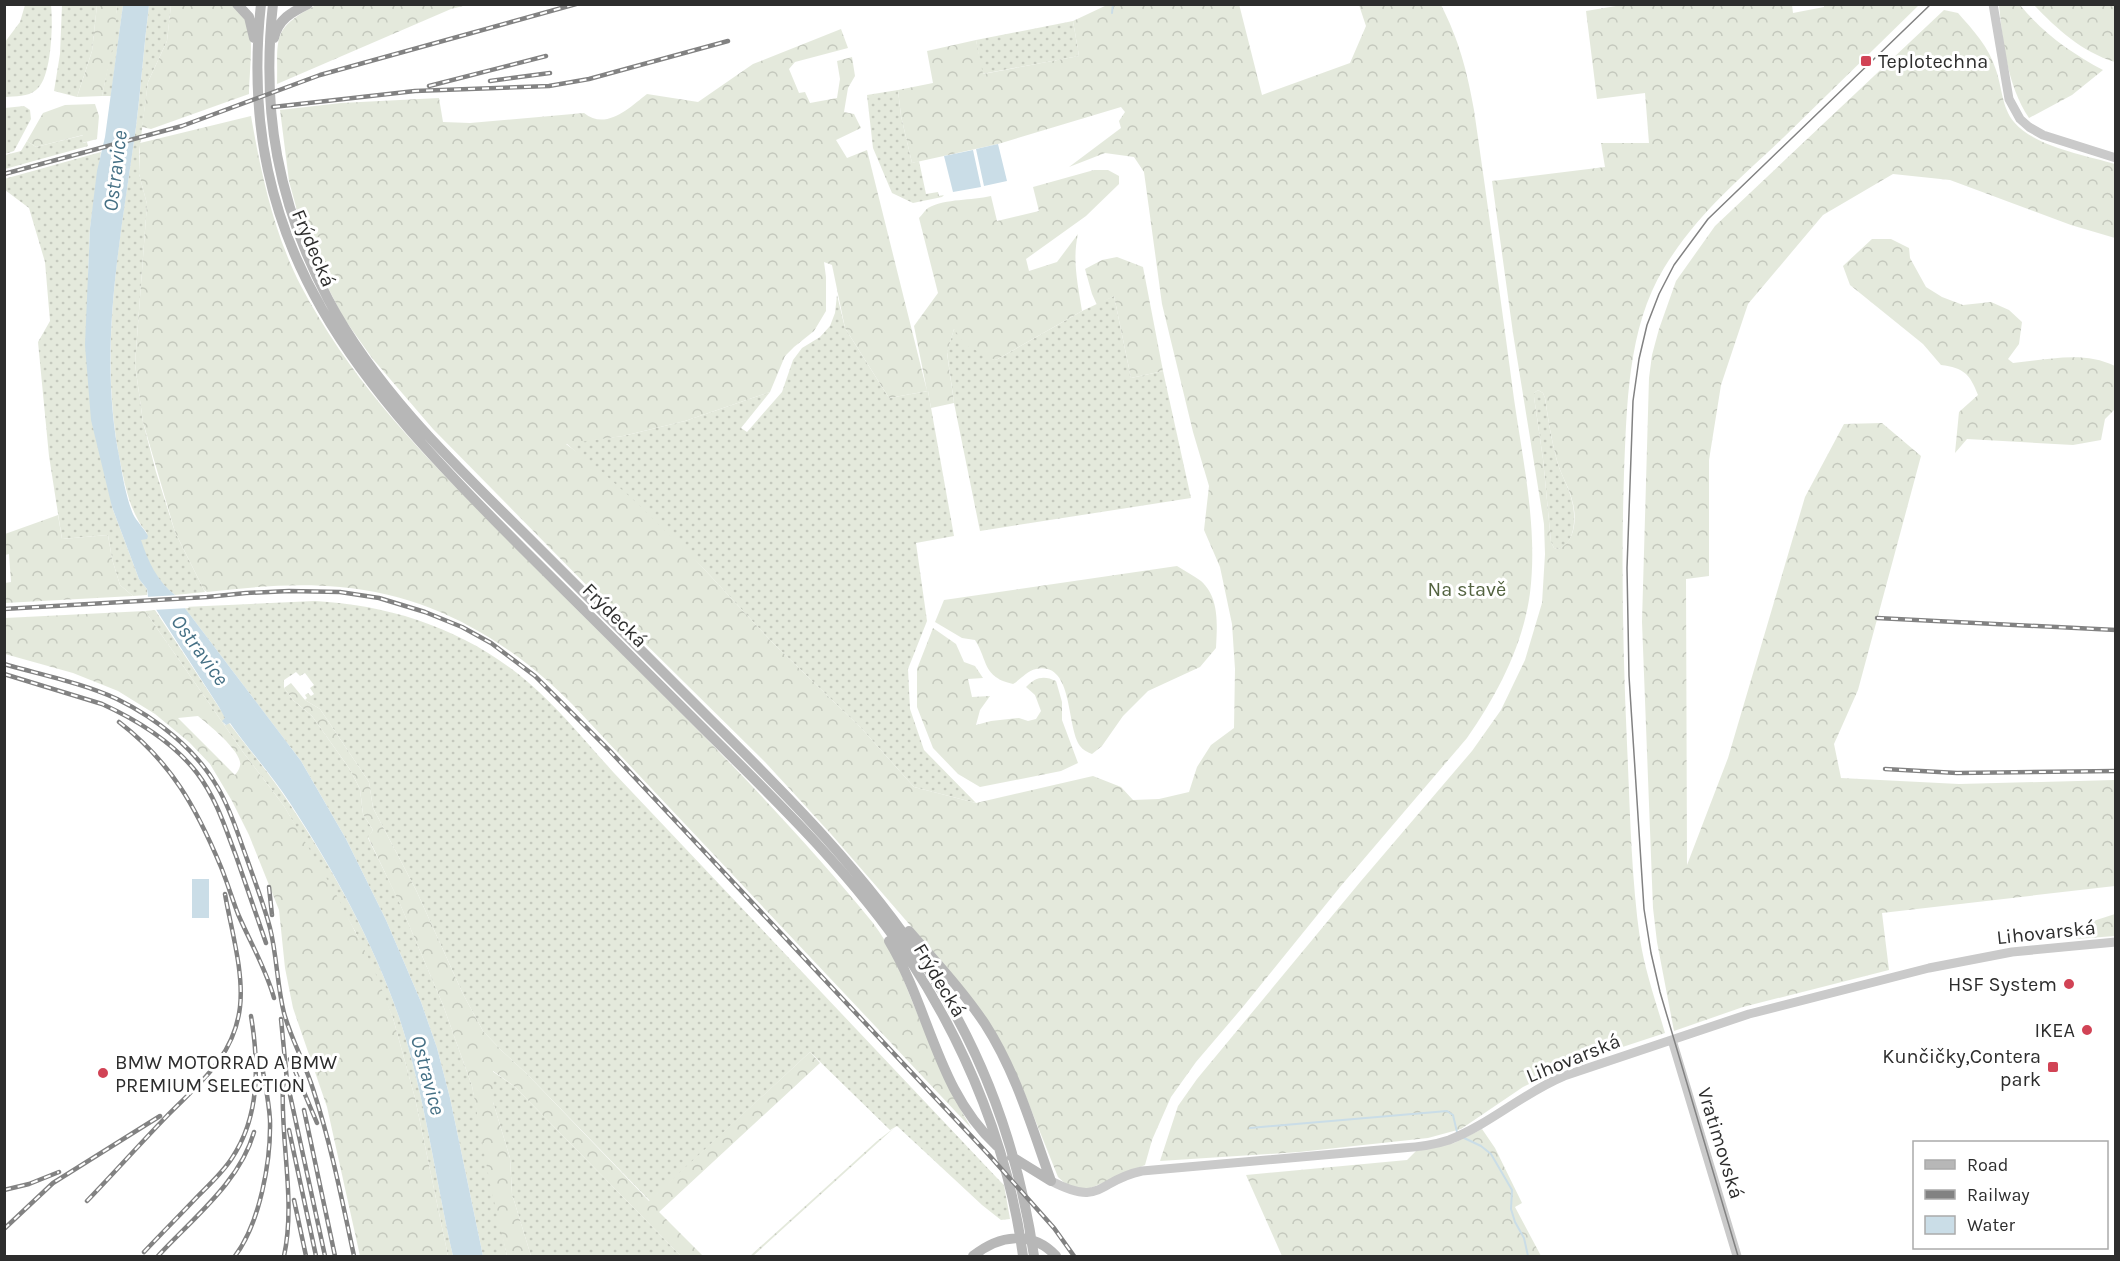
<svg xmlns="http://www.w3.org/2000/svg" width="2120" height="1261" font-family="Karla,sans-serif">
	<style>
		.grass { fill: url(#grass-dots) }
		.forest { fill: url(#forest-crowns); fill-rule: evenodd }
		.water { fill: #cadde7 }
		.pier { fill: #fff }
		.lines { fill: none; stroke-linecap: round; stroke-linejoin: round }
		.stream { stroke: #cadde7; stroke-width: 2 }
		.tertiary { stroke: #cacaca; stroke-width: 9 }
		.secondary { stroke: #b7b7b7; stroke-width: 10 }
		.tram { stroke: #828282; stroke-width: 1.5 }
		.rail-casing { stroke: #828282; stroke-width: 4.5 }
		.rail { stroke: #fff; stroke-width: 2; stroke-dasharray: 7; stroke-linecap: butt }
		.poi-dot { fill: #d14355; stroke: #fff; stroke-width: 2 }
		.labels { text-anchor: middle; stroke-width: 6; stroke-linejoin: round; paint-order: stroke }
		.poi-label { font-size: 20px; fill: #2d2d2d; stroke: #fff; text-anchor: end }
		.street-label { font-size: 20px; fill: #2d2d2d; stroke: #fff }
		.park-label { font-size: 20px; fill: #536340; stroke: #fff }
		.water-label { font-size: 21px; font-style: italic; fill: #457085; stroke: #fff }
	</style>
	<defs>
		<pattern id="grass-dots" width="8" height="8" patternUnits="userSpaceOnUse" patternTransform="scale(1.5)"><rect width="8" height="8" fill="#e4e9dc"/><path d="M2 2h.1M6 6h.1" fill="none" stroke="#c4c8bd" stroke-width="1.8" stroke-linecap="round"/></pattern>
		<pattern id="forest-crowns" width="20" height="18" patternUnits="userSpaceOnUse" patternTransform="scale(1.5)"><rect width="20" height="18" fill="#e4e9dc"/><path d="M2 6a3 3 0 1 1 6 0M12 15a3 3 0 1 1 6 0" fill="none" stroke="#c4c8bd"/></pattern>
	</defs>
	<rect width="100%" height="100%" fill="#fff"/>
	<path class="grass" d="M25,5H51C53,23 52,79 36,90C28,97 15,96 5,97V42L20,22Z
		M62,5H97L92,51L77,97L54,91L60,54Z
		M117,5H123L111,96H102L113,41Z
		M149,5H171L167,41L148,82L139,153V174L147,204L135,364L143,422L156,472L175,532L205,592L175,595C156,581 147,561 140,539L147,533C131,514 126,490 121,466C97,352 120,240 136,127C141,86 144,45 149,5Z
		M1073,21L1079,56L982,74L976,40Z
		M898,90L901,116L912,163L919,161L926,194L938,192L939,196L944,195L942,197L913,203L892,193L873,148L867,95Z
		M24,106L30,110L31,119L14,151L5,154V108Z
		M84,135L83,143L87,142L88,146L5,169V155L21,151L27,141L36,147Z
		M101,152L90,228L88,279L112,507L139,579L147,589V595L133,596L120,585L112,559L108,535L62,539L49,456L38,342L50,321L45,262L29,208L5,190L4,179Z
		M837,295L845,328L889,398L928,391L954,536L916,543L927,621L908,669L910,709L924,750L976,803L914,787L862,729L772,642L704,569L566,443L623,436L685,421L770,392L741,428L747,432L782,392L793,360L802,348L820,337L830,326L835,313Z
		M1114,296L1131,378L1163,371L1191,498L980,531L954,403L947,352L954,329L996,360L1082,311Z
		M1538,390L1543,393L1545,398C1548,418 1551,438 1556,457C1559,472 1569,486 1572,501C1576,516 1576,544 1558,549L1554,548L1551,542L1543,459L1534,397V393Z
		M315,601C393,605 469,631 529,683C560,710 587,743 614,773L997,1178L1004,1185L1010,1219L1001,1220L982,1205L897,1126L890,1130L810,1052L650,1201L527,1074L502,1051L483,1031L463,994L416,890L373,808L369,782L320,709L305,700L307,698L305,695L308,693L311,696L314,694L310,688L314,685L305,673L300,676L296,672L284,680V688L293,700L312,716L349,768L360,789L363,814L373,830L368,838L398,899L443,1005L472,1086L507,1256H483L450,1098L437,1048L421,1002L386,920L346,839L301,761L184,607Z
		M155,610L226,718L223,721L225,725L229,723C249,750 271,775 289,803C333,869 373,942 399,1017C425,1095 435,1177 453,1256H448L415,1098L393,1018L355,931L284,806L243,752L145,611Z
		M492,1071L514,1086L681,1256H531L512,1194L510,1158L493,1102Z"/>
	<path class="forest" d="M1239,4L1262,95L1350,63L1366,26L1359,5H1441C1459,40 1467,71 1474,110C1488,206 1501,302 1514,399C1523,462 1538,529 1530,593C1523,646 1497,695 1467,738L1340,887L1242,1008L1196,1062L1171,1097L1152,1140L1145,1165L1086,1190L1070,1188L1058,1177L1022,1087L929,947L831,834L765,762L604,603L433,429L372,358L343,317L321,274L301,225L289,181L280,110L341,103L439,98L443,122L470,123L584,113C606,131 629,108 647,94L698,102L753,64L841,29L848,48L795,62L789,69L799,93L805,92L810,103L837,98L840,79L837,61L852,57L855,76L848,88L844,112L854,114L861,128L836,140L847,158L867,150L927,391L914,326L938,293L919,218C922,215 925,210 928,208C947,198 971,201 991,196L997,221L1039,211L1033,187L1094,170H1108L1119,176V184L1086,216L1026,259L1029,271L1057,262L1078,234C1072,260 1078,285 1082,311L996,360L965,345L954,329L947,353L954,403L931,408L928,391L889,398L845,328L832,265L824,262L826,277V311L814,331L794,347L785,356L770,392L685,421L623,436L566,444L593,464L638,504L704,569L772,642L862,729L914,787L976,803L1093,776L1121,787L1133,800L1159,799L1189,792L1197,767L1211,745L1234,728L1235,669L1232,624L1220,567L1204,530L1209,486L1193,432L1162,304L1144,172L1134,157L1105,153L1069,167L1121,128L1119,121L1125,112L1121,107L998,144L912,163L901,116L898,90L933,83L927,51L976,40L983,74L1079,56L1073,21L1107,5Z
		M1628,4L1792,5L1793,13L1824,7V5H1919C1874,49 1829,93 1784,137C1738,181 1698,213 1664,268C1627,329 1627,406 1624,474C1621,564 1623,654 1627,744C1630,808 1631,875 1640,939C1645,971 1656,1002 1665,1033L1568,1065L1523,1087L1461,1129L1428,1138L1299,1152L1160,1161L1178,1106L1197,1079L1361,881L1472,751L1501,710L1525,660L1542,603L1545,554L1544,524L1513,333L1492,181L1605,167L1601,143H1649L1645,93L1597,99L1586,11ZM1538,390L1543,393L1545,398C1548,418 1551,438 1556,457C1559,472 1569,486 1572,500C1577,516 1576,543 1558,549L1554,548L1551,542L1543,459L1534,397V393Z
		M97,5H117L114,41L102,96L77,97L92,51Z
		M171,5H232C238,9 245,15 248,22C254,37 249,77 249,94L151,129L142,127L148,82L167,41Z
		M316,5H467L451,9L277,84C278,37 271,29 316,5Z
		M1999,5H2020C2043,33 2071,53 2103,70L2072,95L2029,118C2007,85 2003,43 1999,5Z
		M2034,5H2115V62C2082,52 2057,29 2034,5Z
		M1944,10L1958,13C1973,30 1989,47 1996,70C2002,87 2002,108 2014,122C2035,147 2085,155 2115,164V238L2071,225L1950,180L1893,174L1823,215L1748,304L1721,385L1709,460V576L1686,579L1687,865L1728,758L1805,497L1844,424L1882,423L1921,456L1858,690L1834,744L1841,778L1959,784L2115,780V886L1882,913L1889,970L1743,1007L1674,1031L1657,942L1653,908L1642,622L1649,378L1652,355L1659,329L1676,281L1715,226Z
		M95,104L99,116L97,139L82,143L83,135L36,147L27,141L43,113L65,105Z
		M251,116C261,173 274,234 301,286C359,396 441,472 527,559C644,678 768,793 873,923C890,945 900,970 910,996C929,1041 946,1087 972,1129L572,704C508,640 432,595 340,587C295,583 251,587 207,592L204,590L175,532L143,422L135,364L147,204L139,174L140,143Z
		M1872,239H1891L1909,248L1910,258L1926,287L1942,297L1963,305L1991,302L2009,310L2022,322L2019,344L2008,359L2013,363C2047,360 2083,350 2115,366V409L2105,419L2101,440L2073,445L1967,439L1955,453L1959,412L1978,395C1970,374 1964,368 1941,365L1923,344L1850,285L1843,266Z
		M1117,257L1143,267L1163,371L1131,378L1114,296L1097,305L1092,294L1085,269L1102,260Z
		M58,515L62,539L108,535L112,559L120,585L133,596L5,603V583L11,582L9,554L5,555V534Z
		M1177,566C1185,571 1194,576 1201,581C1220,598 1217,626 1216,648L1200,667L1148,691L1123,716L1102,746L1092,754C1087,752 1083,750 1080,746C1066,727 1074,661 1036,669C1027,671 1021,679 1013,684C982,677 988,660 975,640L962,638L935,622L944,600Z
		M145,611L243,752L284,806L337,896L373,967L393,1018L415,1098L448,1256H360L327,1107L293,1008L285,968L279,910L249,835L232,801L210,764L189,742L155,714L118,691L73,673L5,654V618ZM198,716C208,724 244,753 240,766C239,770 237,772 235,775L178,718Z
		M933,628L956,644L964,662L975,666L983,678L968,679L972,697L990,696L980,710L976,725L991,721L1019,718L1028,721L1036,719L1041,711L1035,695L1026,687C1035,677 1044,675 1056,681L1062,702V720L1078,763L1061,771L980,787L958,774L933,748L917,707V669Z
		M291,683L305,700L320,709L369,782L373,808L416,890L463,994L483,1031L502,1051L527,1074L649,1201L810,1052L820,1063L659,1212L703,1256H681L514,1086L493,1071V1102L510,1158L512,1194L531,1256H507L490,1184L472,1086L443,1005L400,904L368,837L373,830L363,814L360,789L349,768L312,716L293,700L284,688Z
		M2115,914V936L2075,939L2084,924Z
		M894,1128L753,1256H750L877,1141Z
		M1482,1129L1495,1148L1522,1203L1515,1207L1541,1256H1282L1246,1175L1407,1160L1416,1151L1454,1143Z"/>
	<path class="water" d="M123,5H149C144,45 141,86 136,127C121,237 97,350 120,461C123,478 126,497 133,514C137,522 144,528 148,536L147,539L141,540C148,561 157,581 175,595L301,761L346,839L386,920L421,1002L437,1048L450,1098L483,1256H453C435,1177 425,1095 399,1017C373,942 333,869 290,803C272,775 249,750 230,723L226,725L222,721L225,718L219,707L148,597L147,589L139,579L112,507L91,420L85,345L90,228L97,171L105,137Z
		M998,144L1007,181L984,186L976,149Z
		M973,150L981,187L953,192L944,156Z
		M192,879H209V918H192Z"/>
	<path class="pier" d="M179,595L189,608L152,610L145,597Z"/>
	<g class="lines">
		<path class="stream" d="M1112,13L1113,4
			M1250,1128L1447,1111L1453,1115L1457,1132
			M1464,1138L1481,1146L1491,1154L1512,1190L1511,1209L1515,1222L1524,1238L1528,1256"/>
		<path class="tertiary" d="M1993,4L2009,99L2020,119L2029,127L2043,135L2116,158
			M1672,1040L1737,1256
			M1051,1181C1103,1208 1097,1180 1142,1171L1402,1148C1418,1147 1434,1145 1449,1140C1490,1124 1523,1093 1564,1076L1749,1014L1929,968L2012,952L2116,942"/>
		<path class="secondary" d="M237,4L249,17L254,38
			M261,4C234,250 362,388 524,550C587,613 650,676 713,738C783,807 855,878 910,960C968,1049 1009,1151 1023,1256
			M273,4C261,111 278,204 328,299C376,390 455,465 528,537C589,598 650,659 711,720C789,797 866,875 926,966C984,1053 1019,1153 1034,1256
			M274,38C278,19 292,12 308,4
			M909,931C935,961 963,991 985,1024C1016,1072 1032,1128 1051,1181
			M889,941C930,1009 937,1091 997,1146
			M1012,1157L1051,1181
			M973,1256C999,1235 1032,1230 1056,1256"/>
		<path class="tram" d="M1738,1256L1660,992L1651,953L1644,909L1629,676L1627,568L1633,401L1639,359L1647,325L1659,294L1674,265L1708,219L1931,4"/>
		<defs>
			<path id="rail" d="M490,81L550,73
				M429,86L546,56
				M273,107L415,91L549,86L589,79L728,41
				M4,174L182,126L320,75L576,4
				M4,609L207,597L246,593L289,591L340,592L379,598L425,612L462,627L491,643L535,676L610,751L989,1155L1054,1228L1074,1256
				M1877,618L2116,630
				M4,664C42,675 82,683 117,699C156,718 196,749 218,788C231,810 238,835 247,859C255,882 264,905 270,928C277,956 277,985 284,1013C291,1039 305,1063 313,1089C331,1144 342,1200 354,1256
				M4,674L102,704C137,720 173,742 197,773C216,798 225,827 236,856C246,885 256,914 266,943
				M119,722C171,762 196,807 221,867C227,882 232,898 238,914C250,942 266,969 274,998
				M1885,769L1957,773L2116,771
				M269,887L272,915
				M281,1019L287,1081L325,1256
				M290,1059L317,1123
				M283,1083C280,1141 296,1200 284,1256
				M304,1110L335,1256
				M289,1130L316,1256
				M4,1190L29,1184L59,1172
				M294,1200L306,1256
				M87,1201C113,1174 139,1145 165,1118C198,1084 234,1058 240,1007C244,972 231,929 225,894
				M4,1229L53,1183L160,1116
				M144,1252C162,1233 180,1215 198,1196C210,1184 223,1172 232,1158C260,1116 259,1064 251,1016
				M158,1256C192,1219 240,1182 254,1132
				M235,1256C260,1223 271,1161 270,1120C269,1102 265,1084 262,1066"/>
		</defs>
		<use href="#rail" class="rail-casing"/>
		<use href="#rail" class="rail"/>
	</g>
	<g class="poi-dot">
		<rect x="1860" y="55" width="12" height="12" rx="3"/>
		<circle cx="2069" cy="984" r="6"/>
		<circle cx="2087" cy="1030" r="6"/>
		<rect x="2047" y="1061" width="12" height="12" rx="3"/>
		<circle cx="103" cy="1073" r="6"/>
	</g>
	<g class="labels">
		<g class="poi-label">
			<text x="1878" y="68" text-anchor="start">Teplotechna</text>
			<text x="2057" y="991">HSF System</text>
			<text x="2075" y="1037">IKEA</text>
			<text x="2041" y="1063">Kunčičky,Contera<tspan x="2041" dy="23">park</tspan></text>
			<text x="115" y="1069" text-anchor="start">BMW MOTORRAD A BMW<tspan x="115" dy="23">PREMIUM SELECTION</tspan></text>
		</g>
		<g class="street-label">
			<text transform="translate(314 248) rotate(67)" y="7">Frýdecká</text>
			<text transform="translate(615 615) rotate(45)" y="7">Frýdecká</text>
			<text transform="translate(2046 932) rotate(-6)" y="7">Lihovarská</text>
			<text transform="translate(940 980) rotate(59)" y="7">Frýdecká</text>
			<text transform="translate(1573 1058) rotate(-22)" y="7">Lihovarská</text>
			<text transform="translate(1721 1143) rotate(73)" y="7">Vratimovská</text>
		</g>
		<g class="park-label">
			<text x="1467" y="596">Na stavě</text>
		</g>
		<g class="water-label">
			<text transform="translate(115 171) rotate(-83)" y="7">Ostravice</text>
			<text transform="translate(200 650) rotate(54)" y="7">Ostravice</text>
			<text transform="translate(428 1075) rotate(75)" y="7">Ostravice</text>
		</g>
	</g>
	<rect width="2120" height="1261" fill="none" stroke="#2d2d2d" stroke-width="12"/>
	<rect x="1913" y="1141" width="195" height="108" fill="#ffffff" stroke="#ababab" stroke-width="1.5"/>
	<rect x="1925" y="1160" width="30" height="9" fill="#b7b7b7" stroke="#ababab" stroke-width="1.5"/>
	<text x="1967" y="1171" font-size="18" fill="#2d2d2d">Road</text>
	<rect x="1925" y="1190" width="30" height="9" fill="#828282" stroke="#ababab" stroke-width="1.5"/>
	<text x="1967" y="1201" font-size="18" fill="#2d2d2d">Railway</text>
	<rect x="1925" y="1216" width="30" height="18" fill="#cadde7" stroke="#ababab" stroke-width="1.5"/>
	<text x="1967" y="1231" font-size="18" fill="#2d2d2d">Water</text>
</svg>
